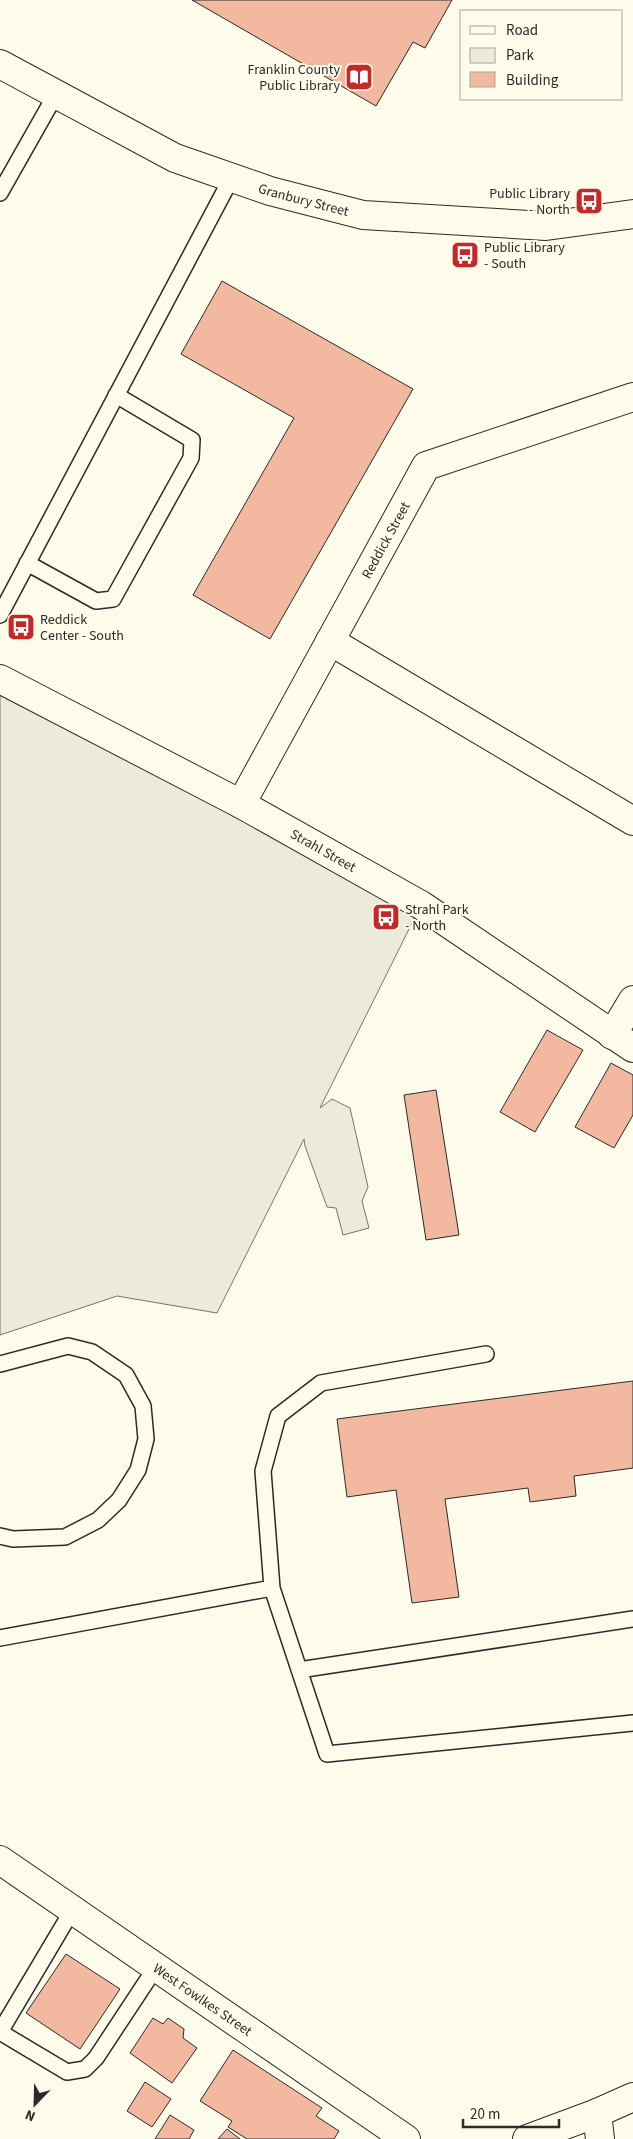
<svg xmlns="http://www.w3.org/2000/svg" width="633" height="2139" font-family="'Source Sans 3',sans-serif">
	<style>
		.green { fill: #ecebdb; stroke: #74746e }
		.building { fill: #f2b8a0; stroke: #2b2b2b }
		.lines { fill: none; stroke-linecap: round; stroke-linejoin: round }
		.service-casing { stroke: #2b2b2b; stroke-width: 18 }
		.minor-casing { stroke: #2b2b2b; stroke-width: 30 }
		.service { stroke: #fdfbea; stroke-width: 15 }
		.minor { stroke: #fdfbea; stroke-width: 28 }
		.labels { text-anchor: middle; stroke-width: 4; stroke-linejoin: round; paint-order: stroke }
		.poi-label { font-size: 14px; fill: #2b2b2b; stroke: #fdfbea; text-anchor: start }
		.street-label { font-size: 14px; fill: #2b2b2b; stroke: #fdfbea }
	</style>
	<rect width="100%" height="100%" fill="#fdfbea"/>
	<path class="green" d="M0,695L421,905L320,1108L332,1099L350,1108L368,1187L362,1201L369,1228L343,1235L336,1208L327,1207L305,1146L304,1139L217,1313L117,1296L0,1335Z"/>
	<path class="building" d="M192,0H452L425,48L413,42L376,106Z
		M222,281L413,389L270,639L193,595L294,418L181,354Z
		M547,1030L583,1050L535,1132L500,1112Z
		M611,1063L633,1075V1115L614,1148L575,1127Z
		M436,1090L459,1235L426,1240L404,1095Z
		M633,1381V1468L574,1476L576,1496L530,1502L528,1488L445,1499L459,1597L412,1603L396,1490L347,1497L337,1419Z
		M66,1954L120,1989L80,2049L26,2013Z
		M153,2018L163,2024L168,2018L184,2029L183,2038L197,2048L172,2083L130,2053Z
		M233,2050L322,2108L316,2116L339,2131L334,2139H247L228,2127L232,2121L200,2101Z
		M145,2082L171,2099L152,2127L127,2111Z
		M170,2115L194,2130L189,2139H155Z
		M227,2129L240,2139H218Z"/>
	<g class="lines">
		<defs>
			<path id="service" d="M0,193L56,94
				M27,563L96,601L113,599L191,458L192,440L116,395
				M0,615L232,177
				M0,1364L68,1346L92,1352L126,1375L143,1406L146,1439L138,1470L119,1500L98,1520L65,1537L13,1539L0,1536
				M272,1588L263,1471L278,1416L321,1383L486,1354
				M0,1638L272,1588L327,1754L633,1723
				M299,1670L633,1619
				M0,2032L67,2072L85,2069L96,2058L156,1967
				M0,2032L73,1909"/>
			<g id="minor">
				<path id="s1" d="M0,64L175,158L270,191L363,215L546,226L633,214"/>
				<path d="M330,641L633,821"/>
				<path id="s2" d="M0,679L241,804L421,905L633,1048"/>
				<path id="s3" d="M241,804L426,466L633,397"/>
				<path d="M612,1035L633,1000"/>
				<path id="s4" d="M0,1860L406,2139"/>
				<path d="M597,2113L600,2139"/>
				<path d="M527,2139L597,2113L633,2097"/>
			</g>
		</defs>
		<use href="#service" class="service-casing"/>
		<use href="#minor" class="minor-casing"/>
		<use href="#service" class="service"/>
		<use href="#minor" class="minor"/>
	</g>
	<defs>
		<symbol id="library-square" viewBox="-11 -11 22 22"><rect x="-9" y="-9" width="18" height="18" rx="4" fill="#c62828" stroke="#fdfbea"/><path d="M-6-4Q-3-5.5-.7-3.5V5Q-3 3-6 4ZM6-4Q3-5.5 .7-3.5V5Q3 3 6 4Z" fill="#fff"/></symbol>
		<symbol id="bus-square" viewBox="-11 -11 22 22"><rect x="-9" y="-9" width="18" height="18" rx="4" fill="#c62828" stroke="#fdfbea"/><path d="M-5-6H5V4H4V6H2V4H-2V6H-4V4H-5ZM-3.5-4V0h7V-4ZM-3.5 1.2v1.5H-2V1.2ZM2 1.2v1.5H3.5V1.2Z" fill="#fff"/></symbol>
	</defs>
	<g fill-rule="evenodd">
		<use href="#library-square" x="343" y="61" width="32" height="32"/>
		<use href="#bus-square" x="573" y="185" width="32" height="32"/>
		<use href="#bus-square" x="449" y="239" width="32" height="32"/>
		<use href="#bus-square" x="5" y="611" width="32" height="32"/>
		<use href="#bus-square" x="370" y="901" width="32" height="32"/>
	</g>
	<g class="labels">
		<g class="poi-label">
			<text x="340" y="74" text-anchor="end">Franklin County<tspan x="340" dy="16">Public Library</tspan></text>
			<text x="570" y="198" text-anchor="end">Public Library<tspan x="570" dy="16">- North</tspan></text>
			<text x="484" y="252">Public Library<tspan x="484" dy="16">- South</tspan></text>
			<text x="40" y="624">Reddick<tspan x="40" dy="16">Center - South</tspan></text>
			<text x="405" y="914">Strahl Park<tspan x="405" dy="16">- North</tspan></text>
		</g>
		<g class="street-label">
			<text dy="5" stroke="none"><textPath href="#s1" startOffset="334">Granbury Street</textPath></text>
			<text dy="5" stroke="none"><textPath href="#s3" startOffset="301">Reddick Street</textPath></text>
			<text dy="5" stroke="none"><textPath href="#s2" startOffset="366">Strahl Street</textPath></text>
			<text dy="5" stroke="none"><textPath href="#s4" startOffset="246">West Fowlkes Street</textPath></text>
		</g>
	</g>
	<rect x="460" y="10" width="162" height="90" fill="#fdfbea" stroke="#a9a89e"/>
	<rect x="470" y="26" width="25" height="8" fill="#fdfbea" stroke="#a9a89e"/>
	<text x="506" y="35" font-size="15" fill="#2b2b2b">Road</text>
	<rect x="470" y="48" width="25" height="15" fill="#ecebdb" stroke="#a9a89e"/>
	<text x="506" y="60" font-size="15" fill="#2b2b2b">Park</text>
	<rect x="470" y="72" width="25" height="15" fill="#f2b8a0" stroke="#a9a89e"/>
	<text x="506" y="85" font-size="15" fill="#2b2b2b">Building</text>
	<g transform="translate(35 2104) rotate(203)" stroke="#fdfbea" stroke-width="4" paint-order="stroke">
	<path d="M0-4L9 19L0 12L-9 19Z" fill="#2b2b2b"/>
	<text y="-8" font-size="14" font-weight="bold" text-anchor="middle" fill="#2b2b2b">N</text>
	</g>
	<path d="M463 2119v8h96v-8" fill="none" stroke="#2b2b2b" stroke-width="2.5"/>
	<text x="470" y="2119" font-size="15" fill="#2b2b2b" stroke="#fdfbea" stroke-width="4" paint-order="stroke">20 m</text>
</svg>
